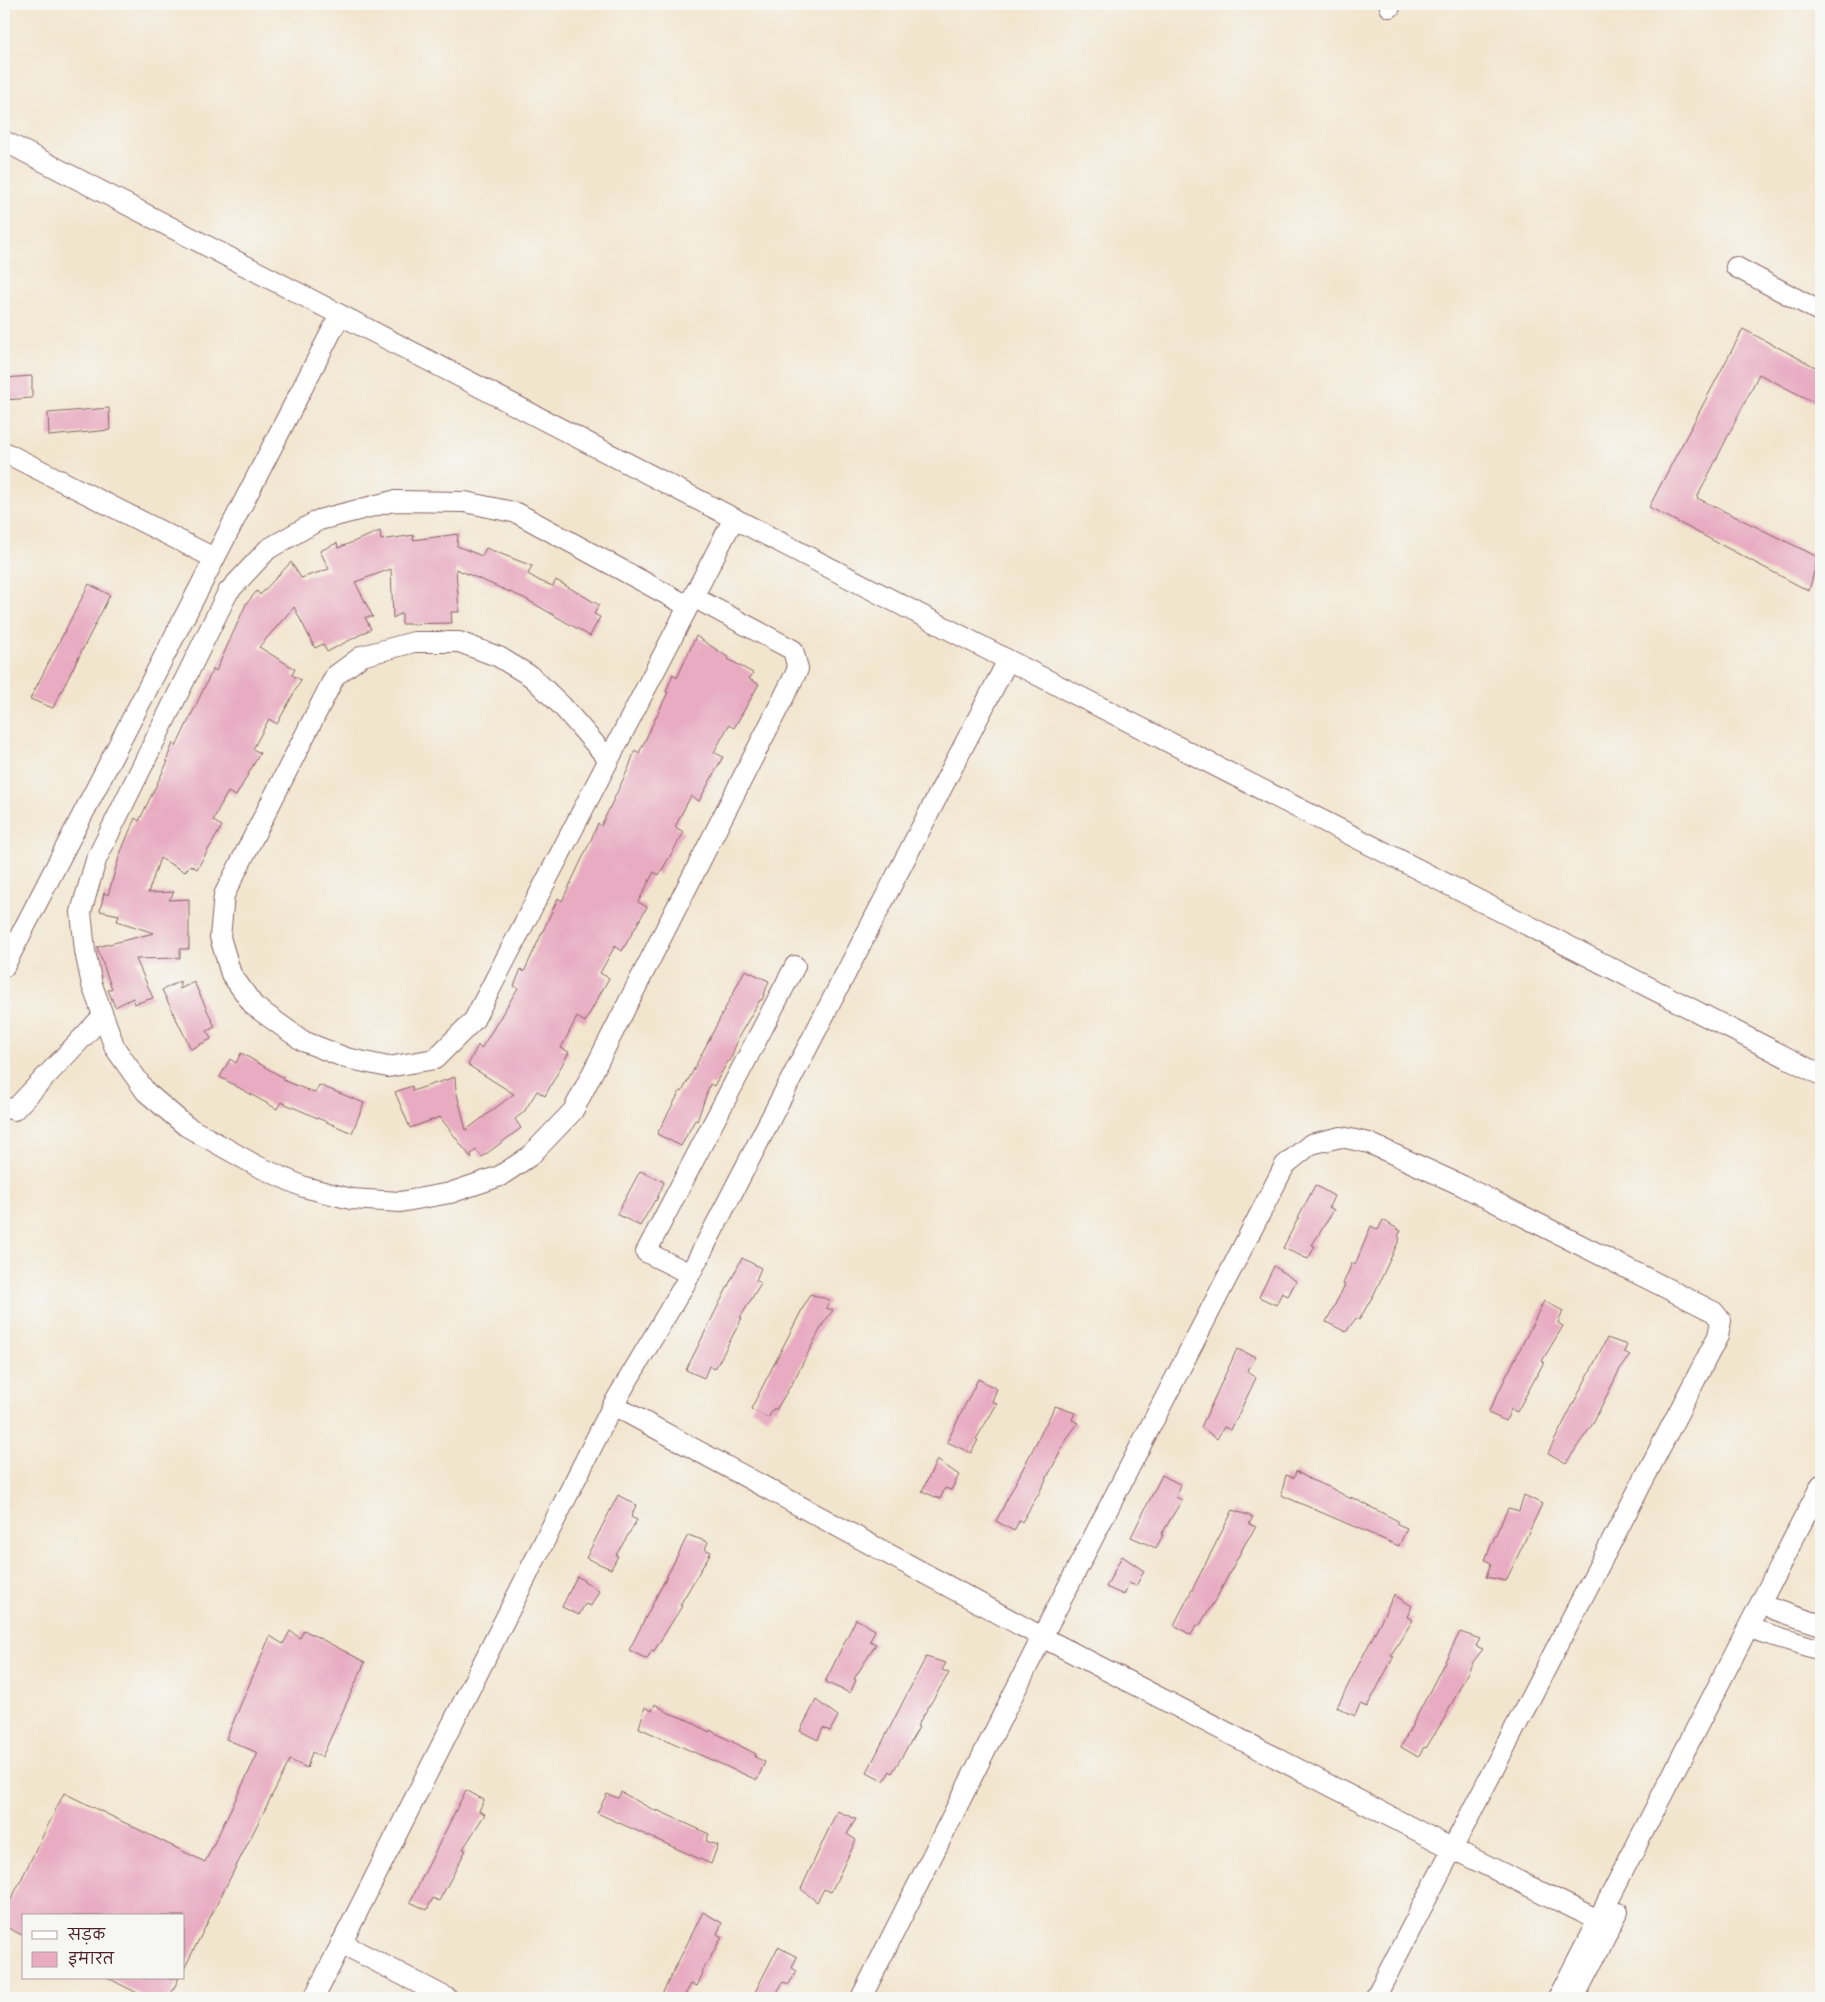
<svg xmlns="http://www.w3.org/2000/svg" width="1825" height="2002" font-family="'Gochi Hand','Playpen Sans Deva',sans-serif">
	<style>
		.building { fill: #e8abc1 }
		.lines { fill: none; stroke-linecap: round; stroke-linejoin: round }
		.minor-casing { stroke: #856464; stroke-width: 22 }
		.minor { stroke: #fff; stroke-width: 20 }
	</style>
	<rect width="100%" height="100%" fill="#f6f6f2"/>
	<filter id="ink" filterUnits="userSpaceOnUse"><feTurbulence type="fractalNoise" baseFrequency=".02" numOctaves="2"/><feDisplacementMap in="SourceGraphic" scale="10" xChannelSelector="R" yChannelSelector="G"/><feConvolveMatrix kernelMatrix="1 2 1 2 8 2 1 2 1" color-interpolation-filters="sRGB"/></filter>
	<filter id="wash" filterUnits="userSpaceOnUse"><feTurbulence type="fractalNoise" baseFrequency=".0096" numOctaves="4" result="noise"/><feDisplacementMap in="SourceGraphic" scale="20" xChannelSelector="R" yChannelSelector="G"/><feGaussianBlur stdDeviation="1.12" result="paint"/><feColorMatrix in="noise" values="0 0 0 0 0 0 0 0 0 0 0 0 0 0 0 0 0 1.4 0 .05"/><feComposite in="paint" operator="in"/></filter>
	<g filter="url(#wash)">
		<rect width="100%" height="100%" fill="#f2e5ce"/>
		<g id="blocks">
			<path class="building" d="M1743,329L1821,370V406L1759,374L1697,498L1818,557L1809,591L1649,507Z
				M32,376V398L4,400V378Z
				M109,408L110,430L49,436L48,413Z
				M380,531L381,540L414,535L413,540L458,534L457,546L482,556L486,548L532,566L528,574L540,581L553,586L556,580L599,605L594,614L600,617L590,636L524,598L456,569L459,612H451L452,623L402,624V613L393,618L391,569L355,582L373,617H365L371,629L327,652L323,644L315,648L294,607L259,647L295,669L292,675L301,680L277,724L269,719L253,749L260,753L236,796L228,792L219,808L213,821L222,826L197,869L190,865L185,872L160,858L148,893L174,892L169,900L189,899V949H180V958L136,959L153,998L134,1004L133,998L115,1007L108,990L112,989L97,947L154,933L117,921L119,915L100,911L104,893L108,895L120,854L135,818L139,821L168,761H166L173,743L176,747L213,669L216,671L246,604L257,591L260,595L291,562L301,578L329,569L320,551L337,543L338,548Z
				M89,584L110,595L53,708L30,699Z
				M696,636L729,658L728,659L753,673L749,679L759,684L734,728L729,725L714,752L723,757L699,801L691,796L683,811L675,827L684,832L659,875L654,872L638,902L647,907L622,951L615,946L600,973L609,978L585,1022L577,1017L561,1048L569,1052L545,1096L537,1091L524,1112L515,1119L521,1128L482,1157L476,1150L471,1154L472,1159L440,1117L410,1128L395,1092L412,1086V1091L455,1077L456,1090L466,1130L514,1094L468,1065L478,1045L481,1049L518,988L514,986L521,969L524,972L558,898L562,901L591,840L598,823L601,826L629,767L635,750L639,753L668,692H666L673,674L677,678Z
				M745,970L769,981L762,1000H760L739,1036L730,1061H728L714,1086L710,1084L697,1121L695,1120L681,1146L657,1134L680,1091L682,1092Z
				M180,981V989L194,982L215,1027L207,1031L211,1039L191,1049L162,990Z
				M241,1053L284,1078L283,1080L315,1093L319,1085L364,1103L352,1133L281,1102L277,1109L220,1077L230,1059L236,1063Z
				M640,1171L664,1182L656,1201L655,1200L640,1226L617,1214Z
				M1315,1185L1334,1196L1329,1207L1334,1210L1312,1245L1315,1246L1308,1259L1283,1248Z
				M1383,1220L1401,1231L1398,1236L1400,1238L1374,1294L1359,1320L1356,1318L1346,1332L1326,1322L1345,1285L1343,1284L1352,1263L1355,1265L1371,1226L1378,1230Z
				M742,1258L761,1268L756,1280L761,1283L740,1318H742L715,1369L709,1366L704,1378L686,1370Z
				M1274,1266L1296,1281L1288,1296L1282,1293L1276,1305L1259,1297Z
				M810,1294L830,1300L826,1308L833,1310L823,1324L794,1380L776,1410L774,1408L768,1418L751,1409Z
				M1544,1301L1563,1311L1558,1323L1563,1326L1542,1361L1544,1362L1517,1412L1511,1409L1506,1421L1488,1413Z
				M1607,1338L1627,1345L1624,1352L1630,1355L1620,1369L1592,1425L1566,1463L1548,1453Z
				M1237,1349L1256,1357L1247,1372L1256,1378L1231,1430L1224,1427L1217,1439L1201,1427Z
				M978,1379L997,1389L992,1401L997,1404L976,1439L978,1440L971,1453L947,1442Z
				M1055,1406L1075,1413L1072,1420L1078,1423L1068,1437L1039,1493L1022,1522L1019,1521L1014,1531L996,1521Z
				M937,1460L959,1475L951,1490L945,1488L940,1499L922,1491Z
				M1296,1471L1311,1480L1329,1487L1351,1499V1497L1398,1521L1397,1524L1407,1528L1399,1546L1281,1495L1286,1475L1294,1478Z
				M1162,1475L1181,1485L1176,1497L1182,1500L1161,1535H1163L1156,1548L1131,1537Z
				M618,1495L636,1505L631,1517L637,1520L616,1555L618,1556L611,1569L586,1558Z
				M1524,1495L1542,1504L1506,1581L1486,1577L1491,1563L1485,1560L1492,1543L1508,1508L1519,1511Z
				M1233,1510L1253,1517L1249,1524L1256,1527L1246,1542L1217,1597L1199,1626L1197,1625L1191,1635L1174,1625Z
				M688,1535L708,1542L705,1549L711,1552L680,1605L682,1606L654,1651L652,1650L647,1659L629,1650Z
				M1122,1556L1144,1571L1136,1586L1129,1583L1124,1595L1106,1587Z
				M577,1576L599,1591L591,1606L585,1604L579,1615L562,1607Z
				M1394,1595L1412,1606L1407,1617L1413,1620L1391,1655L1394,1656L1367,1707L1360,1704L1355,1716L1337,1707Z
				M856,1619L875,1630L870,1641L876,1644L854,1679L856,1680L850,1693L825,1682Z
				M304,1630L365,1662L322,1757L312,1752L307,1768L290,1760L184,1969V1916H24V1936L4,1926V1914L64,1793L205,1862L258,1753L226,1739L270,1636L283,1644L290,1631L300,1638Z
				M1460,1632L1480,1639L1476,1646L1483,1649L1473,1662L1444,1719L1426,1748L1424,1747L1418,1757L1401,1747Z
				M926,1657L946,1663L942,1670L949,1673L917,1726L919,1727L910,1743L892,1773L890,1771L884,1781L867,1772Z
				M816,1700L838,1716L830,1731L823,1728L818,1740L800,1731Z
				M655,1704L669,1713L688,1720L709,1732L710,1730L756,1754L755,1757L765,1762L757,1780L639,1728L645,1707L652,1711Z
				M466,1790L484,1800L479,1811L485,1814L463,1849L466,1850L439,1901L433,1898L427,1910L410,1902Z
				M621,1792L657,1812V1810L709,1834L706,1841L718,1845L711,1864L597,1813L607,1794L618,1798Z
				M837,1811L856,1819L847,1834L856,1840L831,1892L824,1889L817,1902L801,1889Z
				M703,1912L722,1923L717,1934L722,1937L702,1972L703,1973L697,1986L691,1984L683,1998H660Z
				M778,1947L797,1957L792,1968L797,1971L789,1984L783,1982L774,1998H752Z
				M108,1978H179L169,1998H147Z"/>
		</g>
	</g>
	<g filter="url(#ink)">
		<use href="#blocks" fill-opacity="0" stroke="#856464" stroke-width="1"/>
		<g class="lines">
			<defs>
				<path id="minor" d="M1390,7L1391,4
					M4,141L1008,660L1821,1075
					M1736,267L1821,312
					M4,452L214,558
					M688,606L517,513L465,502L393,501L319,520L268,549L228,592L96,860L81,912L85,951L92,985L115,1048L146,1092L186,1126L257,1166L304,1187L351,1199L400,1202L450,1193L500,1176L530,1156L573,1111L798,669L793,650L693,597
					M609,760L562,706L532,677L499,657L459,642H414L362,656L335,676L224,895L220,937L231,974L254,1006L303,1041L346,1058L388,1067L435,1059L474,1020L734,518
					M4,967L340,315
					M4,1107L14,1110L103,1016
					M690,1274L646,1252L795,966
					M613,1405L1042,1637L1453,1849L1598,1920
					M1773,1609L1821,1625
					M1761,1632L1821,1650
					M341,1943L447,1998
					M314,1998L613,1405L686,1282L1008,660
					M861,1998L1042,1637L1285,1165L1311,1144L1341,1137L1369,1143L1463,1186L1714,1312L1721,1321L1718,1336L1375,1998
					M1558,1998L1821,1485
					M1574,1998L1618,1912"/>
			</defs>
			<use href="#minor" class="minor-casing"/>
			<use href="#minor" class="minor"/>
		</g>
	</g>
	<rect width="1825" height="2002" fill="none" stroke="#f6f6f2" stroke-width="20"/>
	<rect x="22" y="1914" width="162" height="65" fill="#f6f6f2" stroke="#b1a0a2"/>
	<rect x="32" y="1931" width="25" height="8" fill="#ffffff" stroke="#b1a0a2"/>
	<text x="68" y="1940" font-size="15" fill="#4a1f2b">सड़क</text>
	<rect x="32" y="1952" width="25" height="15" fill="#e8abc1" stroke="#b1a0a2"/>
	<text x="68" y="1964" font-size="15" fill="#4a1f2b">इमारत</text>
</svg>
